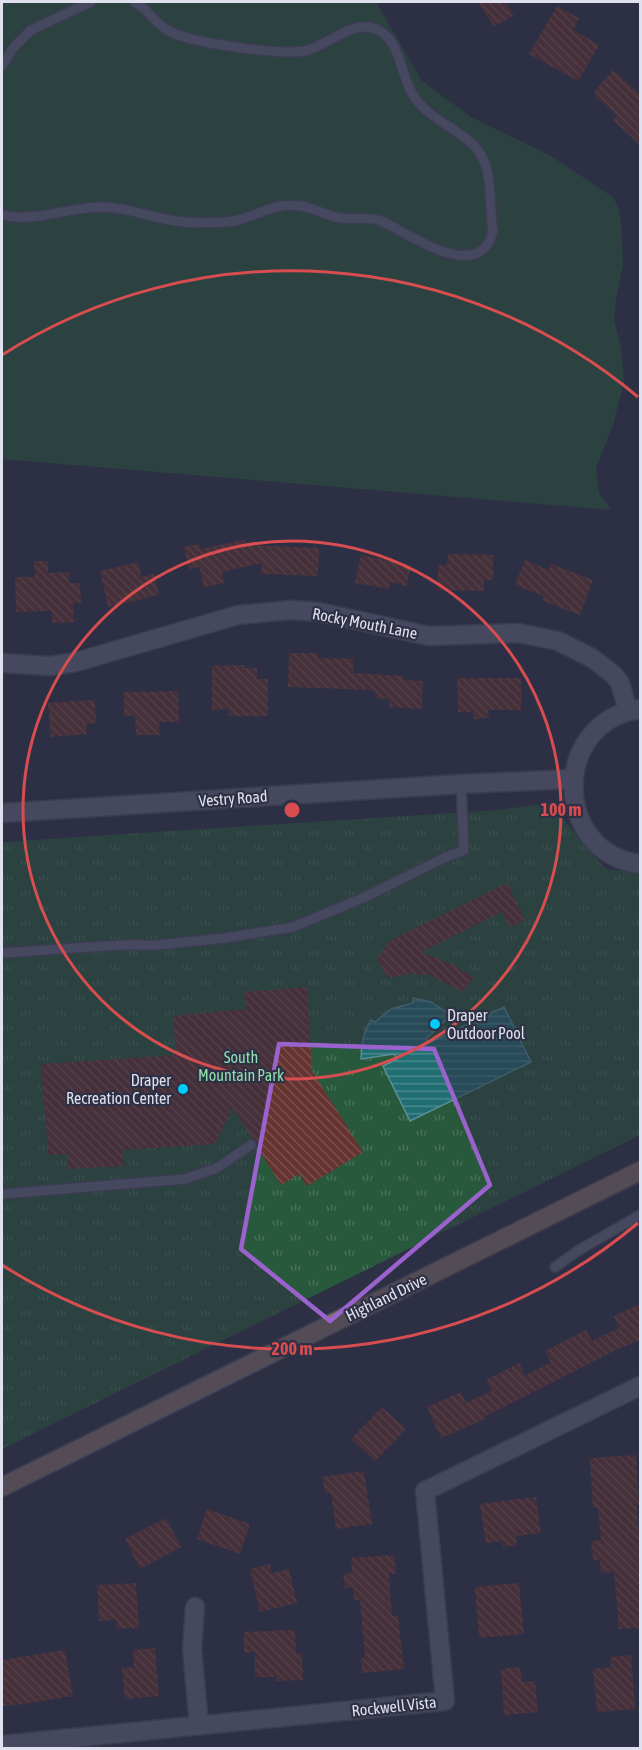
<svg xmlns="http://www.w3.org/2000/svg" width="642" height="1750" font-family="'Asap Condensed',sans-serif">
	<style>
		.grass { fill: #29593c }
		.park { fill: url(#park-tufts) }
		.water { fill: url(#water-rules); stroke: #5a9097; stroke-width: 1.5 }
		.building { fill: url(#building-back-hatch) }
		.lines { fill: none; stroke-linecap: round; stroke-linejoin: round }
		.service-casing { stroke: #4b4c5e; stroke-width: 12 }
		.minor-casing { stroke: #4b4c5e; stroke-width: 21 }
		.secondary-casing { stroke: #4b4c5e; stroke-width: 21 }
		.service { stroke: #63667d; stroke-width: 9 }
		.minor { stroke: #63667d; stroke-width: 18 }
		.secondary { stroke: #826d6a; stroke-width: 18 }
		.marked { fill: none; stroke: #9962cd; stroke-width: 4.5; stroke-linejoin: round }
		.ring { fill: none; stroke: #d84d50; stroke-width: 3 }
		.poi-dot { fill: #00cbf9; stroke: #2e3045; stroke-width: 2 }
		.labels { text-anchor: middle; stroke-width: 4.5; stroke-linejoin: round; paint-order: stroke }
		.street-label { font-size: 16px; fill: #dfe1ee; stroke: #2e3045 }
		.poi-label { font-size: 16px; fill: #dfe1ee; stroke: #2e3045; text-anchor: start }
		.park-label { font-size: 16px; fill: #92dead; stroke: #2e3045 }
		.centre { fill: #d84d50; stroke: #2e3045; stroke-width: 3 }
		.ring-label { font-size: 18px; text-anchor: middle; font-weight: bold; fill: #d84d50; stroke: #2e3045; stroke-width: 4.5; stroke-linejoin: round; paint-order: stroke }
	</style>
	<defs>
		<pattern id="park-tufts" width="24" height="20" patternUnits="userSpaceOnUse" patternTransform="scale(1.5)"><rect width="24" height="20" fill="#29593c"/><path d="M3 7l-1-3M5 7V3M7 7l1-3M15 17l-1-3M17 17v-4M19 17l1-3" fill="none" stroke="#487158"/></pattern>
		<pattern id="water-rules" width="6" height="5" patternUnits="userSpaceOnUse" patternTransform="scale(1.5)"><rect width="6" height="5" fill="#216e72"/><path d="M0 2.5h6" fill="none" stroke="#4b898d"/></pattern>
		<pattern id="building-back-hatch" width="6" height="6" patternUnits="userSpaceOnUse" patternTransform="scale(1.5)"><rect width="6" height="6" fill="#653330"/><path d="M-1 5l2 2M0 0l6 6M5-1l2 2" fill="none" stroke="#7b504e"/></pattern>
	</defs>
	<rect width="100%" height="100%" fill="#2e3045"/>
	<path class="grass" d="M2,2H376L422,81L471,117L551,156L613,197L618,207L621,223L623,265L616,298L614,320L621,348L624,382L613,425L596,468L599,493L611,510L2,459Z"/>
	<path class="park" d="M549,803L606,869L640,873V1135L2,1449V842L498,810Z"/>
	<path class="water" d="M413,998L431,1002L451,1015L426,1039L429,1043L504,1007L531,1062L410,1121L383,1066L397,1059L394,1054L361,1059C361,1044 363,1032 371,1020L375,1022L391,1009L413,1003Z"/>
	<path class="building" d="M478,2H505L514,15L494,27Z
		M557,6L579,18L573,30L599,45L578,81L529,54Z
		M613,70L640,94V145L613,120L617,116L595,96V90Z
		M244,540L245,545L319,548L318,576L261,574L262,563L222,572L224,583L204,587L199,567L189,569L184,547L199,544L200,549Z
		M448,554L493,555V580H484V591L438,590V565H447Z
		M361,555L411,565L407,586L390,582L389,589L355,583Z
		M525,560L548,570L551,564L593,580L580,615L542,601L544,596L515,585Z
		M34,561H48V573L69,572V583H80L81,603H73L74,622L52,623V611L16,612L15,577H35Z
		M138,562L142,577L154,574L159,595L108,607L100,571Z
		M289,653H318V658L353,659V673L404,676L403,680L423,681L422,709L389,707L390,699L375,698V690L288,687Z
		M244,665V668H257V679H268V716H229V709L212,710V666Z
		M457,678H521V710H488L489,718L474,719L473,712H458Z
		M178,691L179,722H159L160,735H136L135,716H124V692Z
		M95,700L96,723L86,724L87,734L51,737L48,703Z
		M507,883L525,920L509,927L502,912L421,952L454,965L474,978L462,992L430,975L409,974L387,978L377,959L389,941Z
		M307,987L312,1071L363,1152L307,1186L299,1174L281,1185L257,1147V1142L252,1138L233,1108L215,1144L123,1150L124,1166L68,1169L67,1154L48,1155L41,1064L176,1055L173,1016L246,1009L244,992Z
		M640,1304V1340L618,1349L484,1417L485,1419L441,1438L427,1407L461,1392L466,1403L492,1391L486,1380L519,1363L525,1376L551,1362L545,1351L586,1330L592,1341L619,1328L614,1316Z
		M382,1407L406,1429L375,1461L351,1439Z
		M636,1455L639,1505H637L640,1554V1628L619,1629L614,1572L601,1573L600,1560H593L591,1541L601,1540L598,1508H593L590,1458Z
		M364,1471L372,1524L336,1529L331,1493L325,1494L322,1477Z
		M536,1497L541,1533L516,1536L517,1545L503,1547L502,1541L486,1543L480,1504Z
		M207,1509L250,1524L240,1554L197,1539Z
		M166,1518L181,1547L140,1569L125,1539Z
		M394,1555L396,1574H389L392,1616H398L404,1669L362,1673L361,1658H365L360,1600H354L353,1588H345L343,1574L352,1573L351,1558Z
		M270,1564L272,1573L289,1569L297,1603L260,1612L250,1569Z
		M136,1583L139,1628L117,1629L116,1620L99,1621L97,1585Z
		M519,1583L524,1634L479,1638L475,1587Z
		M295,1630L296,1653H302L303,1680L276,1681V1677H255V1652L244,1653V1632Z
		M155,1648L159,1696L125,1699L122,1668L134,1667L133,1650Z
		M65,1650L73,1696L17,1705L2,1706V1660Z
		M631,1655L635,1709L597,1712L593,1669L611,1667L610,1657Z
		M520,1667L522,1682L535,1681L538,1712L504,1715L501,1669Z"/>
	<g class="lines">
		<defs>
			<path id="service" d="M2,66L13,48L31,30L91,2
				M2,215C37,223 70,206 105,207C130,208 152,218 177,221C193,224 210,223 227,222C254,220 272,201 301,206C314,208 327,216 340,218C353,220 369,216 381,221C409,233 479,286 493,231C489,209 493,174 481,155C467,131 430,122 413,95C400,75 401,39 376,29C352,19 327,47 304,51C280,55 190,43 169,31C155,24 148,9 135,2
				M2,953L120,945H157L225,938L293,927L365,897L446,857L464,850L461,784
				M2,1194L185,1179L217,1168L251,1145
				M555,1267L579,1250L640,1215"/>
			<path id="minor" d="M2,663L50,666L76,662L238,615L291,610L319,612L429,636L519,633L558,641L592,658L614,675L620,683L628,710
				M640,709C550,722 553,853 640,864
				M2,813L461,784L573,779
				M195,1607L192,1649L199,1725
				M2,1745L445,1701L425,1491L640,1386"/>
			<path id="secondary" d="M2,1487L640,1171"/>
		</defs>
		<use href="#service" class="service-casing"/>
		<use href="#minor" class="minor-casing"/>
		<use href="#secondary" class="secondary-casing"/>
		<use href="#service" class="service"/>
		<use href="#minor" class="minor"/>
		<use href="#secondary" class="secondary"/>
	</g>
	<path d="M0 0H642V1750H0ZM279,1044L434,1049L490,1185L330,1321L241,1249Z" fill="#2e3045" fill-opacity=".55" fill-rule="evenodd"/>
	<path class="marked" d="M279,1044L434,1049L490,1185L330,1321L241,1249Z"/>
	<g class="ring">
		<circle cx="292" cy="810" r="269"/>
		<path d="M638 1223A539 539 0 0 1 2 1265M2 355A539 539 0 0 1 638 397"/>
	</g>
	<g class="poi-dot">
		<circle cx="435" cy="1024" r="6"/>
		<circle cx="183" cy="1089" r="6"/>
	</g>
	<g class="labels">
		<g class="street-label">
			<text transform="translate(365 623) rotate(11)" y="6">Rocky Mouth Lane</text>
			<text transform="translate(233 798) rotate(-4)" y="6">Vestry Road</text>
			<text transform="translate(386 1297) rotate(-26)" y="6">Highland Drive</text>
			<text transform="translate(394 1706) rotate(-6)" y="6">Rockwell Vista</text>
		</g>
		<g class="poi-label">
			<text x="447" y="1021">Draper<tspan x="447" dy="18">Outdoor Pool</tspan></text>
			<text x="171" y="1086" text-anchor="end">Draper<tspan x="171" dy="18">Recreation Center</tspan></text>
		</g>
		<g class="park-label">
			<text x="241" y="1063">South<tspan x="241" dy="18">Mountain Park</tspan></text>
		</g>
	</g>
	<circle cx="292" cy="810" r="9" class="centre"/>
	<g class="ring-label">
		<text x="561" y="816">100 m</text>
		<text x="292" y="1355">200 m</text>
	</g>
	<rect width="642" height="1750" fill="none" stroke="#dfe1ee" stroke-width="6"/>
</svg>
